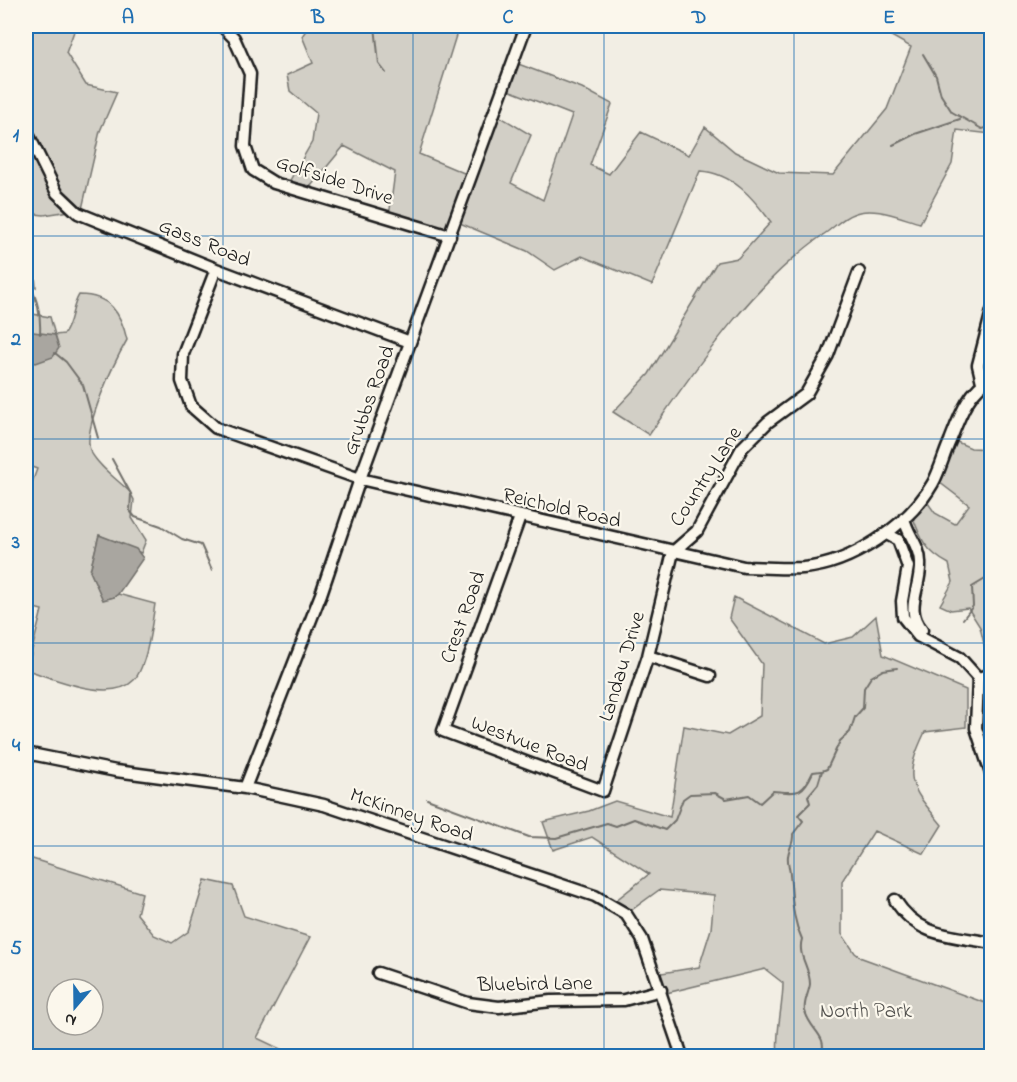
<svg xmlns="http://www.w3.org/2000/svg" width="1017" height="1082" font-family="'Indie Flower',sans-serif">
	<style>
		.green { fill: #d2cfc6; stroke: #777671; stroke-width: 1.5; fill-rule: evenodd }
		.water { fill: #a9a6a0; stroke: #716f6b; stroke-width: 1.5 }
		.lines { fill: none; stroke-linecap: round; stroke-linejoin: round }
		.stream { stroke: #716f6b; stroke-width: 2 }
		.minor-casing { stroke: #1c1c1c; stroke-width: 15 }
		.minor { stroke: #fbf7ec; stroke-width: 10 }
		.grid { fill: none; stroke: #1f6fb2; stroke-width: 1.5; stroke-opacity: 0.55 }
		.labels { text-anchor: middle; stroke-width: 4.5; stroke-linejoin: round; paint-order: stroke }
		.street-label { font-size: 21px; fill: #1c1c1c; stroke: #fbf7ec }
		.park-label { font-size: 21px; fill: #53524f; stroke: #fbf7ec }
		.neatline { fill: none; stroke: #1f6fb2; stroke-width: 2 }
		.grid-label { font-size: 20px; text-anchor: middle; font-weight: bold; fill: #1f6fb2 }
	</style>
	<rect width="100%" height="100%" fill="#f2eee4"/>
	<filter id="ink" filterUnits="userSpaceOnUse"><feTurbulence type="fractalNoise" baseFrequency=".0167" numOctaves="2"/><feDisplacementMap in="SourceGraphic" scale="12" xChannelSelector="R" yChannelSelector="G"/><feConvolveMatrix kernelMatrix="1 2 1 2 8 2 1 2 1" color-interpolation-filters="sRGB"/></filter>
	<g filter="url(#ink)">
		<path class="green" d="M26,26H76L66,53L86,85L117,92L100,131L82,209L44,215L26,213Z
			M309,26H459L419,154L471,176L494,113L531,135L511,183L543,200L572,115L503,88L513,62L582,88L612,104L590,165L609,174L641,132L689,155L705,127L735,152L779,173L833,175L887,109L911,47L886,33L853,31L856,26H991V134L957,130L952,164L920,223C901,218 873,205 853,214C844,217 835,226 827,232C753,283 700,362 649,435L613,412L649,374L717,262L738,258L771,222C753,198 733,173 700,171L652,285L582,256L555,270L527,251L455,221L450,236L389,217L395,172L344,146L311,186L289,182L312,142L316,113L290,91L287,75L313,63L302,36Z
			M79,295C110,295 121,313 127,340C116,359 80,432 91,452C99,467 118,480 130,492L134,500L132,518L146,540L141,553L99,535L90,571L103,599L114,597L118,594L155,604C152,623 147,666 134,680C111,704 53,678 27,670L42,610L26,606V499L37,469L26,465V313L50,317L55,335L64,334C73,322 71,308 79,295Z
			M950,439L971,448L991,449V664L989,665L980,627L968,608L951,610L940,605L953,582L949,564C924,551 920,537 911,512L923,496L935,513L955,524L969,505L935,479Z
			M734,597L824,644L853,637L876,616L883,655L966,690V727L925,732C902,780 910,786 942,825L924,854L874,831L842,881V934L855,953L862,958L991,1005V1056H778C775,1032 783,1008 783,983L765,969L662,994L655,974L699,967L711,929L714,895L659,890L626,914L610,905L649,874L592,837L553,850L543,822L589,811L615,801L670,817L684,726L728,735L760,716L762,664L729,618Z
			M26,857L142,893L137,914L154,935L172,943L189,931L205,880L233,886L244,916L310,937L257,1038L295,1056H26ZM57,989H93V1025H57Z"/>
		<path class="water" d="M26,251H33L36,287L26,282Z
			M26,331L55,335L59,348L53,357L36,363L26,360Z
			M99,535L136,549L143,558L118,594L114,597L103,600L90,571Z"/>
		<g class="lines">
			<path class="stream" d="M375,26L379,64L386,73
				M923,54L936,76L941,95L952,112L982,129L992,126
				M893,145L915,134L960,119
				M26,215V221
				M26,239L28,251
				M29,283C38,301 41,315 40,334
				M55,353L66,362L83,385L98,438
				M112,459L131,494L130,511L135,517L161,526L182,539L201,545L212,570
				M963,619L973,606L972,587L992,575
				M427,799L529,837L556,838L607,823L616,826L634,819L665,830L675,820L683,799L690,794L715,793L726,799L749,795L760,803L773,791C797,793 802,796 813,772L821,771
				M821,1056C829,1035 810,1031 805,1011C803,1002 809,993 810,984C810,967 797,956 802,939C791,916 793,898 790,875C790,869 787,862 788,856C789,847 794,844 793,834L803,821L798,815L810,803L808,796L818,784L822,771L827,769L840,741L850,732L855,717L863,708L864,688L871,677L883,670L897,668"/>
			<defs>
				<path id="minor" d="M222,26L234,38L250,74L245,146L253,170L274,183L450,236
					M26,130L57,193L78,213L216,269L410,342
					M216,269L183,354L182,381L191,406L216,428L360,479L744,567C763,567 784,569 803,568C852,564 909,525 933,483C940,470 944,454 950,441C959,418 968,390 992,378
					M982,382L978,365L992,311
					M520,517L443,731L603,791L648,656L673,552L697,531L742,448L768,422L806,394L828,355L859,272
					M904,518C907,534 920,546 920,562C922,587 903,608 922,630
					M887,534L898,540L908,567L902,601L903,617L918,636L960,658L978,678L976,728L992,777
					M648,656L710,676
					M978,678L992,674
					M26,753L116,771L245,788L324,805L595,896L626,914L642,939L682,1056
					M245,788L321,594L360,479L526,26
					M895,900C919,938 951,935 992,943
					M378,973L468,1003L499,1007L551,1001L624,1000L661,990"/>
			</defs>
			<use href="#minor" class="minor-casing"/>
			<use href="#minor" class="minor"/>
		</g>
	</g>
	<path class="grid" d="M223,26V1056M413,26V1056M604,26V1056M794,26V1056M26,236H992M26,439H992M26,643H992M26,846H992"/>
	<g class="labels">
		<g class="street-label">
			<text transform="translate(335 179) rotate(18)" y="7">Golfside Drive</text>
			<text transform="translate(205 242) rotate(22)" y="7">Gass Road</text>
			<text transform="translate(368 400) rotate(-70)" y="7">Grubbs Road</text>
			<text transform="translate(705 476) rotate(-57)" y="7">Country Lane</text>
			<text transform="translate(562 507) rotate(13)" y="7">Reichold Road</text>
			<text transform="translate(462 617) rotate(-70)" y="7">Crest Road</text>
			<text transform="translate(621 666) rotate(-73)" y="7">Landau Drive</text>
			<text transform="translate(530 743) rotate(21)" y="7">Westvue Road</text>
			<text transform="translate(412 814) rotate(19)" y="7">McKinney Road</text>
			<text transform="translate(535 983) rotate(-1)" y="7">Bluebird Lane</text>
		</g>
		<g class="park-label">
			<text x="866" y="1017">North Park</text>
		</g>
	</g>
	<rect width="1017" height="1082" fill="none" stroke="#fbf7ec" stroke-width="66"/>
	<g transform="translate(75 1007) rotate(200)"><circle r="28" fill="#fbf7ec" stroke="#a29f99" stroke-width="1.5"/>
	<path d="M0-4.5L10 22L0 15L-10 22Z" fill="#1f6fb2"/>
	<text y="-9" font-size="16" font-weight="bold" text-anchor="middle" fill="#1c1c1c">N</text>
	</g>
	<rect x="33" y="33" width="951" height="1016" class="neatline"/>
	<g class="grid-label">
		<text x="128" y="23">A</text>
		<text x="318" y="23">B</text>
		<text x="508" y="23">C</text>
		<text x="699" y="23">D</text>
		<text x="889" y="23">E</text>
		<text x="16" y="141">1</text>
		<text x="16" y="345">2</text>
		<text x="16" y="548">3</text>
		<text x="16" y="751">4</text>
		<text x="16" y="954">5</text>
	</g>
</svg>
